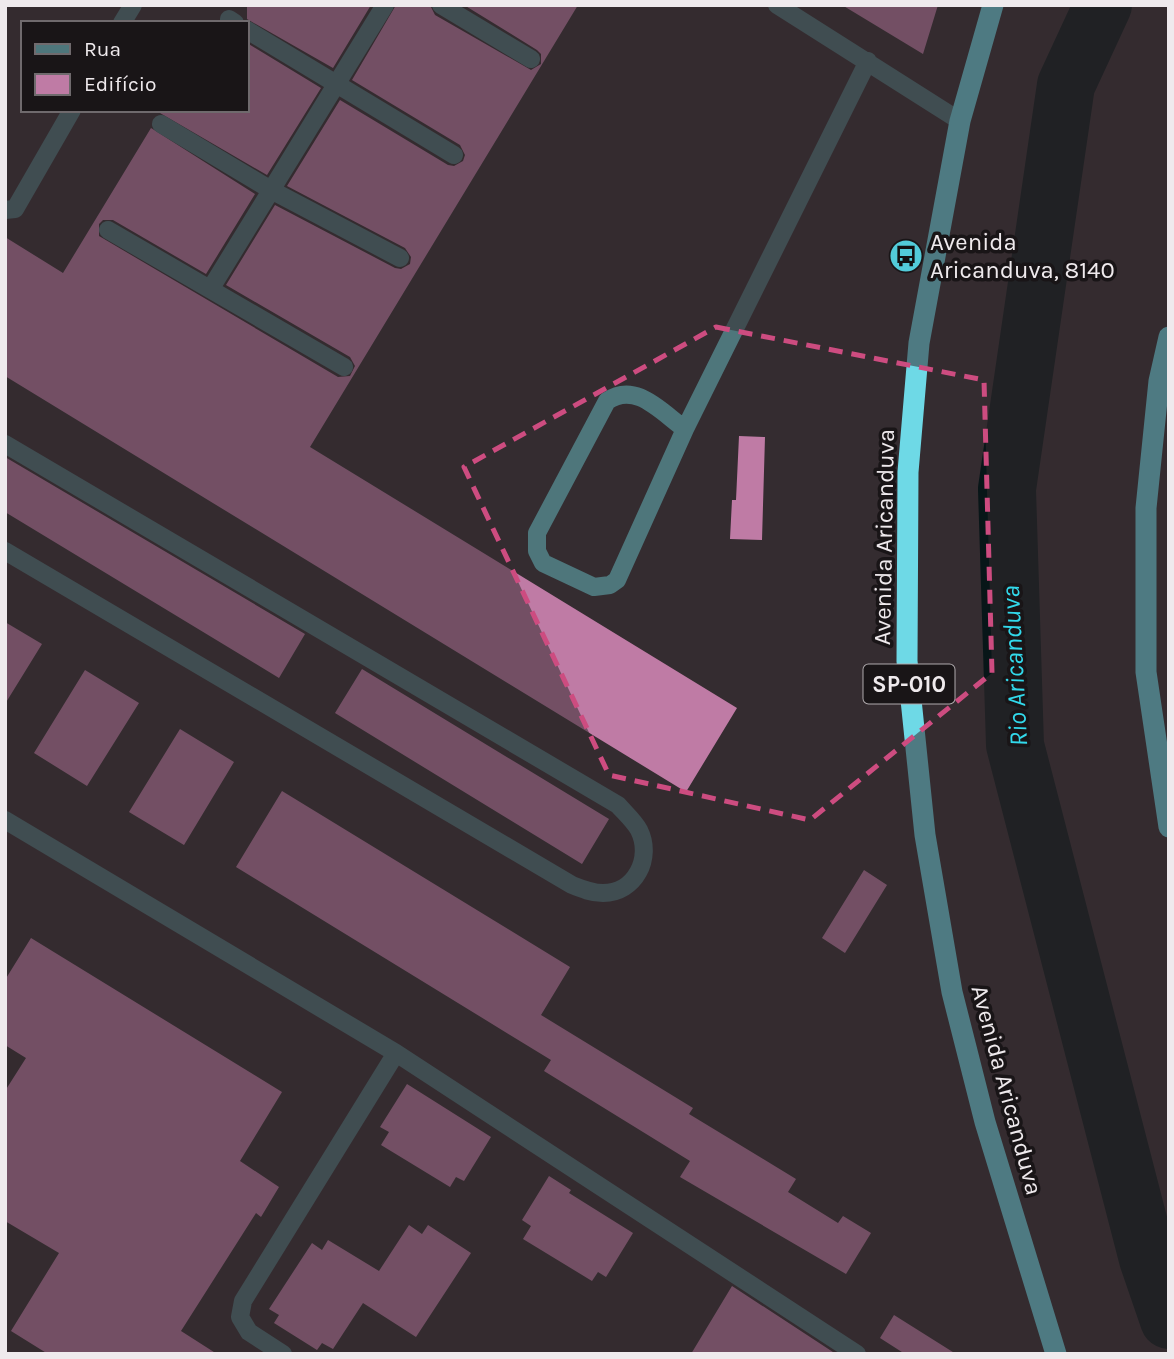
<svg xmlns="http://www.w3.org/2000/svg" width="1174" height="1359" font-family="Karla,sans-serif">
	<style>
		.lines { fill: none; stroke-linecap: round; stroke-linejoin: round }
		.river { stroke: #081618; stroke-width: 58 }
		.building { fill: #bf7ba5 }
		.minor { stroke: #4e767b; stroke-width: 18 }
		.highway { stroke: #6ed9e6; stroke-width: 21 }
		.marked { fill: none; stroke: #cd4c80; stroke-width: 5; stroke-dasharray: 14 9; stroke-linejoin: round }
		.labels { text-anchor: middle; stroke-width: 7; stroke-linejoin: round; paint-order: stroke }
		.shield { fill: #191517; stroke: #afaaad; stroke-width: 2 }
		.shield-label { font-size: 23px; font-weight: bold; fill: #efeaed }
		.poi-label { font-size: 24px; fill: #efeaed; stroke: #191517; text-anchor: start }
		.street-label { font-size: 24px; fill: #efeaed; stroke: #191517 }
		.water-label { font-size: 26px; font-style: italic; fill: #32d9eb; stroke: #191517 }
	</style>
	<rect width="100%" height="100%" fill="#342c30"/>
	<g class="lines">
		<path class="river" d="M1103,5L1066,85L1007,489L1015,745L1148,1259L1169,1320"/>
	</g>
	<path class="building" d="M247,5H371L333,68L247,19Z
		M396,5H430L435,15L531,70L541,64V54L537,50L464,5H578L310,447L737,708L686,792L5,376V237L63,273L151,128L255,194L206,274L113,220H103L99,224V236L338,377L350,376L355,366L350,357L226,285L275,205L395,268L401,269L410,264L411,257L405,248L287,186L340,100L448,165L454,166L463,161L465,155L460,145L352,80Z
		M842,5H938L923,54Z
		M247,43L321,88L267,175L160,113L161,110H247Z
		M739,436L765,437L762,540L730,539L732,500H736Z
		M5,457L305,634L279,678L5,512Z
		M5,622L42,644L5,704Z
		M362,669L609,819L582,864L335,713Z
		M85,670L139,703L87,786L34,753Z
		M180,729L234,762L184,845L129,812Z
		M282,791L570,967L541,1015L693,1108L689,1114L796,1179L788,1192L838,1223L843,1216L871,1233L846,1274L680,1177L690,1161L544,1071L551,1060L236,867Z
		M864,870L887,885L845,953L822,938Z
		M31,938L282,1092L240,1161L279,1187L261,1217L256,1213L181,1331L217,1354H48L11,1331L59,1253L5,1221V1091L26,1058L5,1045V980Z
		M407,1084L491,1137L464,1181L456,1177L450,1187L381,1145L389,1132L380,1127Z
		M549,1176L571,1190L569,1193L633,1233L606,1277L598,1272L592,1281L523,1239L531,1226L522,1220Z
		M409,1225L422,1234L428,1225L471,1253L416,1337L363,1303L333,1349L322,1343L317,1350L274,1323L279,1315L269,1309L312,1243L322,1250L328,1240L379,1271Z
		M732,1286L836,1354H691Z
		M894,1315L956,1354H905L880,1338Z"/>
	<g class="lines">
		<path class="minor" d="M441,5L531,59
			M777,5L960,121
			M229,19L235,23
			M122,23L133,5
			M247,30L454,155
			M161,124L271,190L400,258
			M5,210L15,209L72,110
			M108,230L344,367
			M211,288L385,5
			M685,429C661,412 636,381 607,401L537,533V551L543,563L594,587L610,585L617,580L685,429L868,61
			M5,444L618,805C625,813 634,821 639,830C653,858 635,893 603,893C592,893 582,889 572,885L5,551
			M5,820L396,1053L857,1354
			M283,1354L249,1332L240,1317L243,1301L396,1053"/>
		<path class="highway" d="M993,5L960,121L919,343L908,472L907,661L925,835L952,992L985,1122L1056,1354
			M1169,337L1159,381L1146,508V672L1169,827"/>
	</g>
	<path d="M0 0H1174V1359H0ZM716,327L984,380L992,673L810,820L609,775L464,467Z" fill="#342c30" fill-opacity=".55" fill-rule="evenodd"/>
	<path class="marked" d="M716,327L984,380L992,673L810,820L609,775L464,467Z"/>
	<defs>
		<symbol id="bus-disc" viewBox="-11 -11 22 22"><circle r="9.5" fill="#52cbd9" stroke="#191517"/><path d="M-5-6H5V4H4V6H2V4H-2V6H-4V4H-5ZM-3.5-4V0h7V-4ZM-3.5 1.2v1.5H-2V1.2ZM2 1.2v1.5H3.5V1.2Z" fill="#111"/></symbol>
	</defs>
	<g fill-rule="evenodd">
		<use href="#bus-disc" x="887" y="237" width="38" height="38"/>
	</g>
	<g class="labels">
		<rect class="shield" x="863.5" y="664.5" width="91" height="39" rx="5"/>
		<g class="shield-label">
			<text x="909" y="692">SP-010</text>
		</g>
		<g class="poi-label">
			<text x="930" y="250">Avenida<tspan x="930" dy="28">Aricanduva, 8140</tspan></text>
		</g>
		<g class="street-label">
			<text transform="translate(884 537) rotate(-89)" y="8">Avenida Aricanduva</text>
			<text transform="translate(1007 1090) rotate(75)" y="8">Avenida Aricanduva</text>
		</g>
		<g class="water-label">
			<text transform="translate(1014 666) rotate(-93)" y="9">Rio Aricanduva</text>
		</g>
	</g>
	<rect width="1174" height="1359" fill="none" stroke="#efeaed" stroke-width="14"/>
	<rect x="21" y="21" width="228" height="91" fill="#191517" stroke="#6f6a6d" stroke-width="2"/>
	<rect x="35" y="44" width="35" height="10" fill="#4e767b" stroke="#6f6a6d" stroke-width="2"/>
	<text x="84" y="56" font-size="21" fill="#efeaed">Rua</text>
	<rect x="35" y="74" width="35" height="21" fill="#bf7ba5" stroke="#6f6a6d" stroke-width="2"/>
	<text x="84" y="91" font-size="21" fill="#efeaed">Edifício</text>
</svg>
